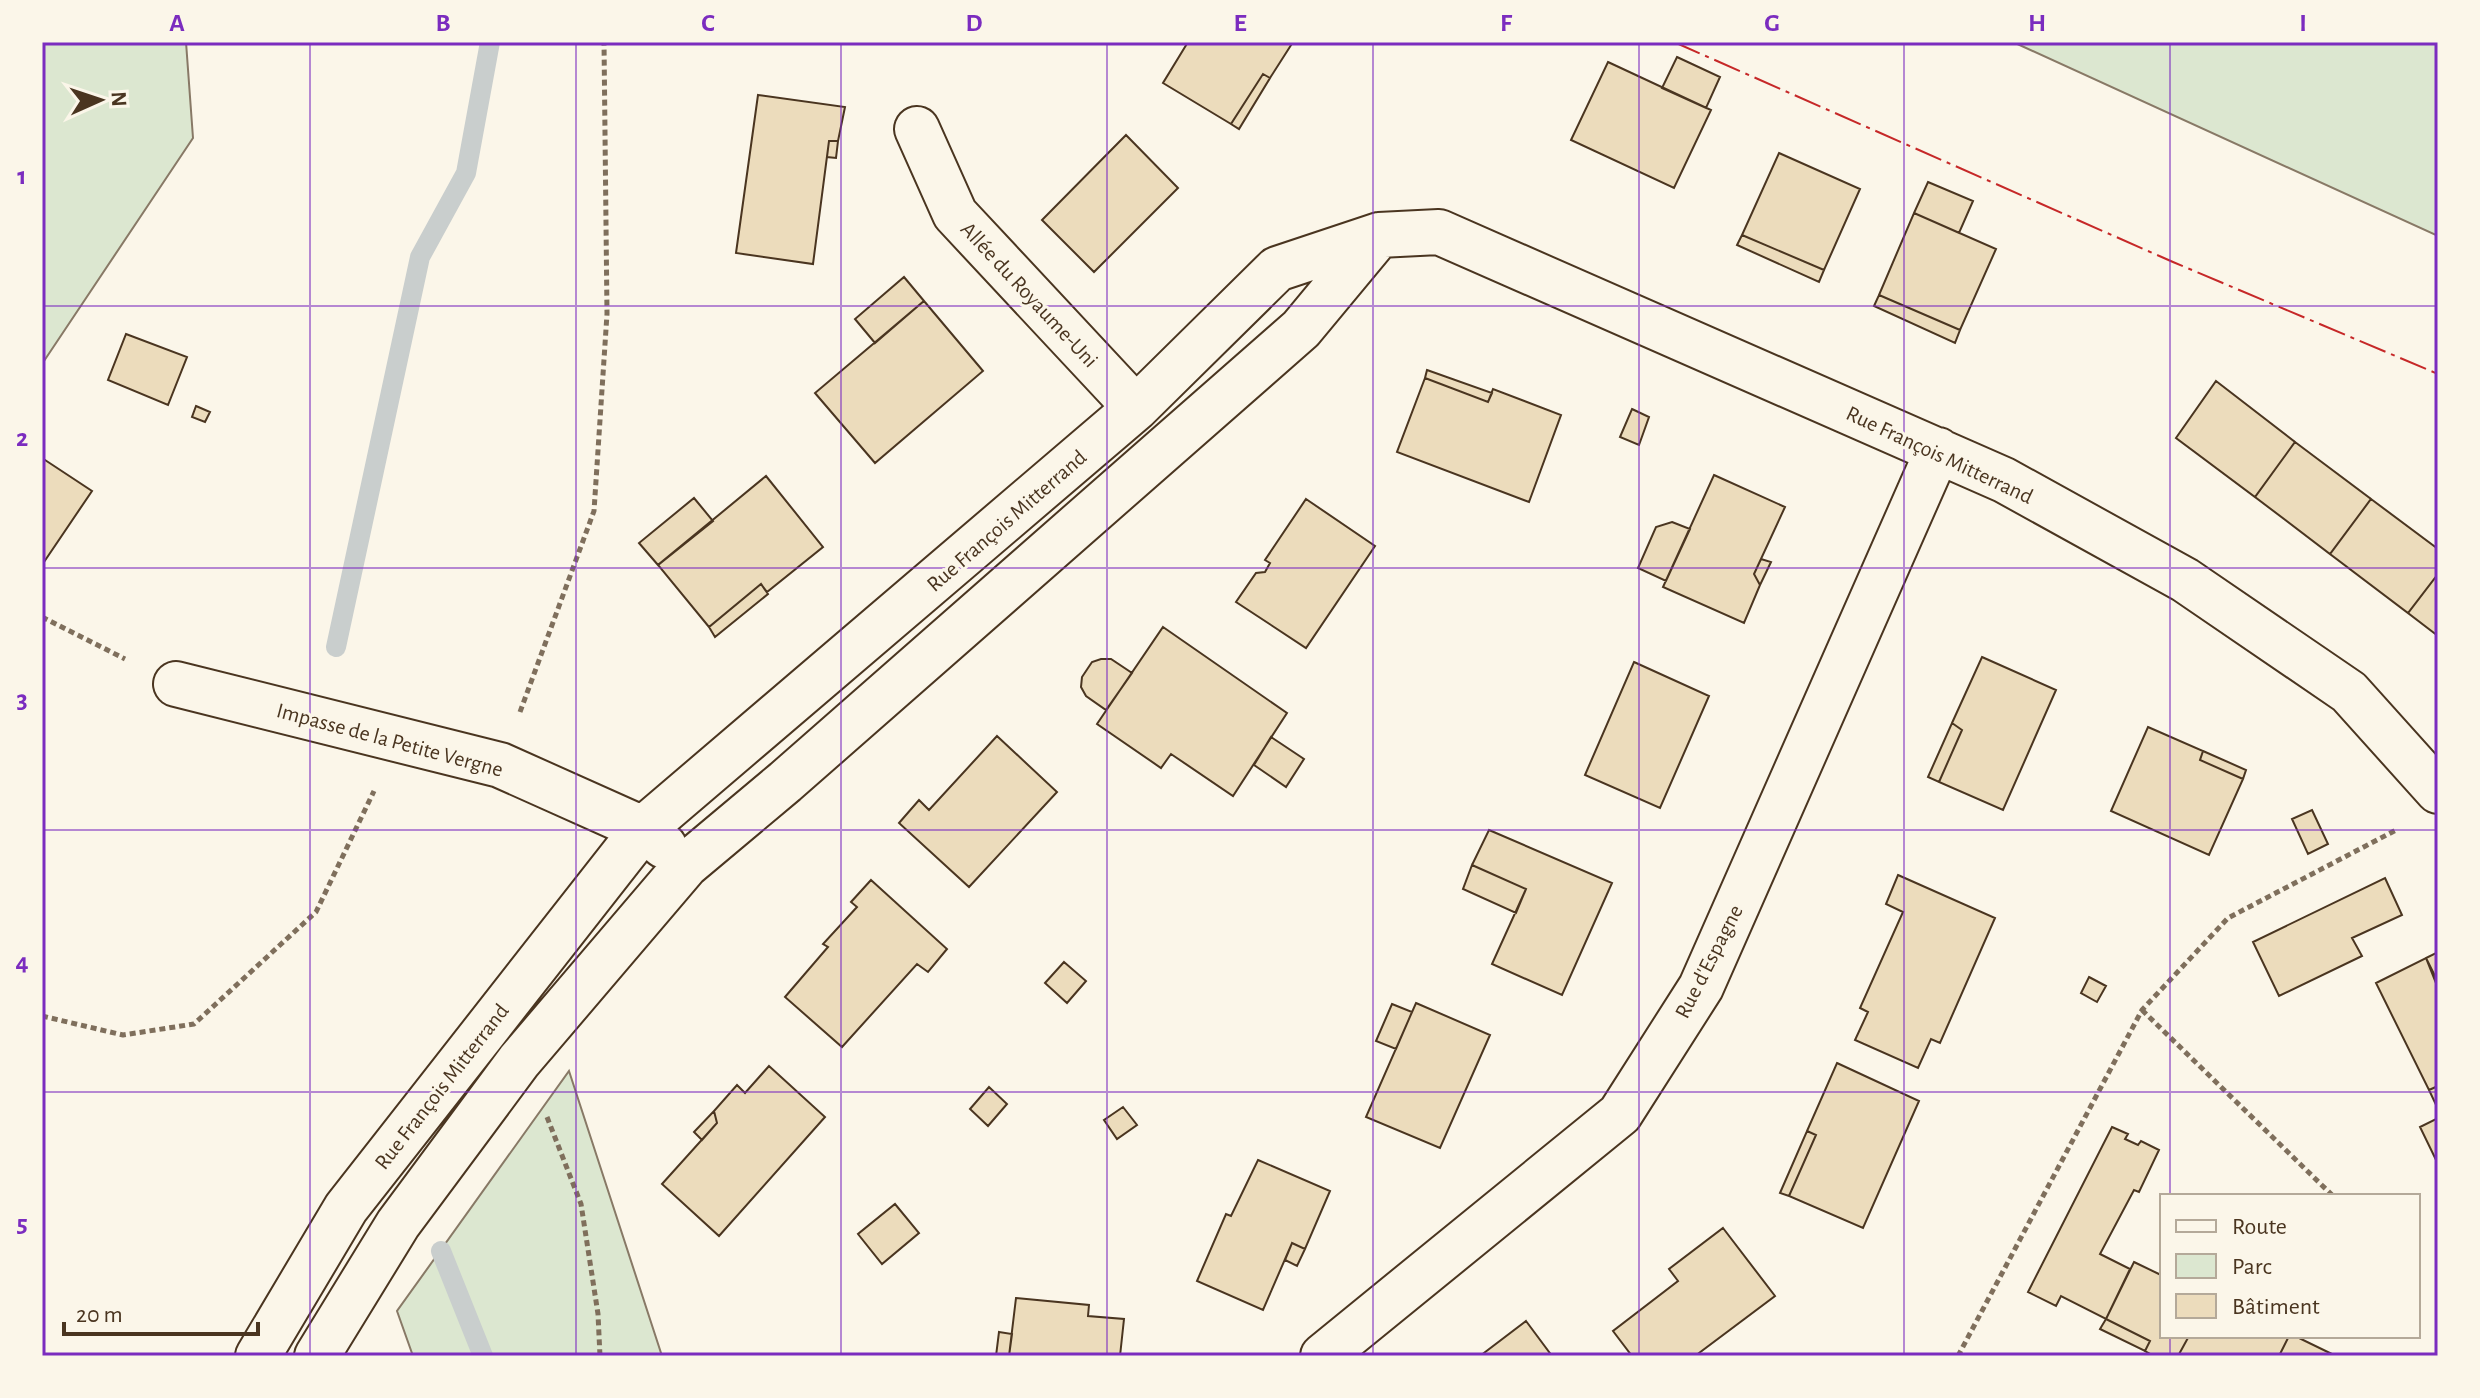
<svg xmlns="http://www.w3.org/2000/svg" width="2480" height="1398" font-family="'Alegreya Sans',sans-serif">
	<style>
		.green { fill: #dce7d0; stroke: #887966; stroke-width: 2 }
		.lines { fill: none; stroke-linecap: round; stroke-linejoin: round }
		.stream { stroke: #c9cecd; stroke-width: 20 }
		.building { fill: #ecdcbc; stroke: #4a3520; stroke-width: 2 }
		.minor-casing { stroke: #4a3520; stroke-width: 48 }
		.path { stroke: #7f6f5c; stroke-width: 5; stroke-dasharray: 6 4; stroke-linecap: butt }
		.minor { stroke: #fbf6e9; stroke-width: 44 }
		.power { stroke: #c62828; stroke-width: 2; stroke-dasharray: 28 6 4 6; stroke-linecap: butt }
		.grid { fill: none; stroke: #7b2cbf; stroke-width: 2; stroke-opacity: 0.55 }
		.labels { text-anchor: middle; stroke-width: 6; stroke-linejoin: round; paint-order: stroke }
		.street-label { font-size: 22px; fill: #4a3520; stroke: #fbf6e9 }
		.neatline { fill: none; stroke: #7b2cbf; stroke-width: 3 }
		.grid-label { font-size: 26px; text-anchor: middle; font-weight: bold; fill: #7b2cbf }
	</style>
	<rect width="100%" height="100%" fill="#fbf6e9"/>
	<path class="green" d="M42,42H186L193,138L42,364Z
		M2013,42H2438V236Z
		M569,1071L662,1356H413L397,1311Z"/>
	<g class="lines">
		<path class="stream" d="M336,647L420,257L466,173L490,42
			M441,1251L483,1356"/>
	</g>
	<path class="building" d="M1188,42H1293L1270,78L1263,74L1231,124L1163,83Z
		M1677,57L1720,77L1706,108L1662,88Z
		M1608,62L1711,110L1674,188L1571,140Z
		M1263,74L1270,78L1239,129L1231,124Z
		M758,95L845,107L838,141H829L813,264L736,253Z
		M1126,135L1178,188L1094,272L1042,220Z
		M829,141H838L836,158L827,157Z
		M1779,153L1860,189L1824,270L1742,235Z
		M1928,182L1973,201L1959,233L1914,213Z
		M1914,213L1996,249L1960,330L1879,295Z
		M1742,235L1824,270L1819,282L1737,245Z
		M904,277L924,301L875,343L855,319Z
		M1879,295L1960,330L1955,343L1874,306Z
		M924,301L983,371L875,463L815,393Z
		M126,334L187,357L168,405L108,380Z
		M1427,370L1492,393L1488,402L1425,378Z
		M1425,378L1488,402L1493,389L1561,415L1529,502L1397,452Z
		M2216,381L2295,442L2255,497L2176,438Z
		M196,406L210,412L205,422L192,417Z
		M1632,409L1649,417L1639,445L1620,437Z
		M2295,442L2371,499L2330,554L2255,497Z
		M42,458L92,491L44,562L42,561Z
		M1714,475L1785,507L1754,574L1760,585L1744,623L1663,587Z
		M766,476L823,547L767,592L761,584L709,627L658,565Z
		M694,498L713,521L658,565L639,543Z
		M1306,499L1375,546L1306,648L1236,602L1256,573L1265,572L1270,563L1265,560Z
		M2371,499L2438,549V574L2408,613L2330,554Z
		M1672,522L1690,529L1666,581L1638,568L1656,527Z
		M1761,559L1771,562L1760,585L1754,574Z
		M2438,574V636L2408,613Z
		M761,584L768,594L715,637L709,627Z
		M1163,627L1287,713L1233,796L1171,754L1161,768L1097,724Z
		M1982,657L2056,690L2003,810L1939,782L1962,730L1952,723Z
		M1101,659H1111L1132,673L1106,710L1086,696L1081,687L1082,677L1092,662Z
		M1634,662L1709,696L1660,808L1585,775Z
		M1952,723L1962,730L1939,782L1928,777Z
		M2148,727L2203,751L2200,760L2243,779L2209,855L2111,811Z
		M997,736L1057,792L969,887L899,823L919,800L929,810Z
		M1271,737L1304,759L1286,787L1254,765Z
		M2203,751L2246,770L2243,779L2200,760Z
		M2312,810L2328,844L2308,854L2292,819Z
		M1489,830L1612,883L1562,995L1492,964L1526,889L1472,865Z
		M1472,865L1526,889L1516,913L1463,889Z
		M1898,875L1995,918L1940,1043L1931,1039L1918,1068L1855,1040L1868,1012L1860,1008L1903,912L1886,904Z
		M2385,878L2402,915L2352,938L2362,956L2279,996L2253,942Z
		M871,880L947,949L928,972L917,964L842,1047L785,997L828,947L823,944L857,907L851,902Z
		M2438,952V982L2436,983L2426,958Z
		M2426,958L2438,982V1086L2429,1090L2376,983Z
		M1064,962L1086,981L1067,1003L1045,983Z
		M2089,977L2106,986L2097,1002L2081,993Z
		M1416,1003L1490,1035L1440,1148L1366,1117Z
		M1392,1004L1412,1012L1396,1049L1376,1041Z
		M1837,1063L1919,1101L1863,1228L1789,1196L1816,1135L1807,1131Z
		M769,1066L825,1117L719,1236L662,1184L717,1123L714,1111L737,1085L745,1093Z
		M2438,1086V1109L2429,1090Z
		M989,1087L1007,1104L988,1126L970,1109Z
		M1123,1107L1137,1125L1117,1139L1104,1120Z
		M714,1111L717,1123L702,1140L694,1132Z
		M2438,1118V1164L2420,1127Z
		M2112,1127L2128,1134L2125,1139L2138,1145L2141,1141L2159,1150L2139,1192L2134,1190L2100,1254L2130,1269L2106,1319L2061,1296L2056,1306L2028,1292Z
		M1807,1131L1816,1135L1789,1196L1780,1193Z
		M1258,1160L1330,1191L1305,1249L1292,1243L1263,1310L1197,1281L1226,1214L1231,1216Z
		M895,1204L919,1233L882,1264L858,1234Z
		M1723,1228L1775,1296L1695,1356H1632L1613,1331L1678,1281L1669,1269Z
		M1292,1243L1305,1249L1297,1266L1285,1260Z
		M2134,1262L2161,1275L2162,1272V1336H2189L2178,1356H2154L2145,1351L2150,1341L2106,1319Z
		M1016,1298L1089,1305L1088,1316L1124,1319L1120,1356H1009Z
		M2106,1319L2150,1341L2145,1351L2100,1329Z
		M1526,1321L1552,1356H1480Z
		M999,1332L1012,1334L1009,1356H996Z
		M2189,1336H2289L2279,1356H2178Z
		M2289,1336H2295L2336,1356H2279Z"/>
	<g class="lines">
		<defs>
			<path id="minor" d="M917,129L955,214L1136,408
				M1379,235L1439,232L2004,480L2185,580L2349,692L2438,791
				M176,684L500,765L643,829L664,846
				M258,1356L346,1208L643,829L1136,408L1277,269L1379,235L1301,329L785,782L686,865L519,1061L398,1224L317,1356
				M1323,1356L1620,1114L1701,987L1938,450"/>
		</defs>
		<use href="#minor" class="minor-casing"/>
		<path class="path" d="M42,617L125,659
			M520,712L594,511L607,314L604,42
			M2142,1010L2333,1196
			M42,1016L123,1035L194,1024L316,912L374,791
			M547,1117L581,1204L598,1314L600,1356
			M1958,1356L2142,1010L2228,918L2398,829"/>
		<use href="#minor" class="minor"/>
		<path class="power" d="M1674,42L2173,262L2438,374"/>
	</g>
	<path class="grid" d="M310,42V1356M576,42V1356M841,42V1356M1107,42V1356M1373,42V1356M1639,42V1356M1904,42V1356M2170,42V1196M42,306H2438M42,568H2438M42,830H2438M42,1092H2438M2170,1336V1356"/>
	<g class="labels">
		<g class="street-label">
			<text transform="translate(1030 294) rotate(47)" y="8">Allée du Royaume-Uni</text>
			<text transform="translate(1940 454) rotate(25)" y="8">Rue François Mitterrand</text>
			<text transform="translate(1006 520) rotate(-41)" y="8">Rue François Mitterrand</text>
			<text transform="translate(390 739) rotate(15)" y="8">Impasse de la Petite Vergne</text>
			<text transform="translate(1708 961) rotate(-63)" y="8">Rue d'Espagne</text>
			<text transform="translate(441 1086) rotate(-52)" y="8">Rue François Mitterrand</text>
		</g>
	</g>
	<rect width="2480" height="1398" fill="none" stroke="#fbf6e9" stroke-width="88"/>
	<rect x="2160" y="1194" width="260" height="144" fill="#fbf6e9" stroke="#b4a999" stroke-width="2"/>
	<rect x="2176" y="1220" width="40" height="12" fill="#fbf6e9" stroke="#b4a999" stroke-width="2"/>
	<text x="2232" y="1234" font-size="24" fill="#4a3520">Route</text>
	<rect x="2176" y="1254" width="40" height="24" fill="#dce7d0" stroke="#b4a999" stroke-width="2"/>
	<text x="2232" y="1274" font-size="24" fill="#4a3520">Parc</text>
	<rect x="2176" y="1294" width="40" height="24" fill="#ecdcbc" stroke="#b4a999" stroke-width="2"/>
	<text x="2232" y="1314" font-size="24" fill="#4a3520">Bâtiment</text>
	<g transform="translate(100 100) rotate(87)" stroke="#fbf6e9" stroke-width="6" paint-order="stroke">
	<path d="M0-6L14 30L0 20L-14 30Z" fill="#4a3520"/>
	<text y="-12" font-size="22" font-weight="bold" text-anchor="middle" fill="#4a3520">N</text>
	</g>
	<path d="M64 1322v12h194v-12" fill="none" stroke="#4a3520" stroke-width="4"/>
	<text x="76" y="1322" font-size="24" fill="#4a3520" stroke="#fbf6e9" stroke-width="6" paint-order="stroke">20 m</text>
	<rect x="44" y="44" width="2392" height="1310" class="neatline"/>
	<g class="grid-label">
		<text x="177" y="31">A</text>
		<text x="443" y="31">B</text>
		<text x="708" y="31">C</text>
		<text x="974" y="31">D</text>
		<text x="1240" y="31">E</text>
		<text x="1506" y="31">F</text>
		<text x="1772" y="31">G</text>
		<text x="2037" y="31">H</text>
		<text x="2303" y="31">I</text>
		<text x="22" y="184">1</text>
		<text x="22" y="446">2</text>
		<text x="22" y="708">3</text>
		<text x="22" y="970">4</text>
		<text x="22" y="1232">5</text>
	</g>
</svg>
